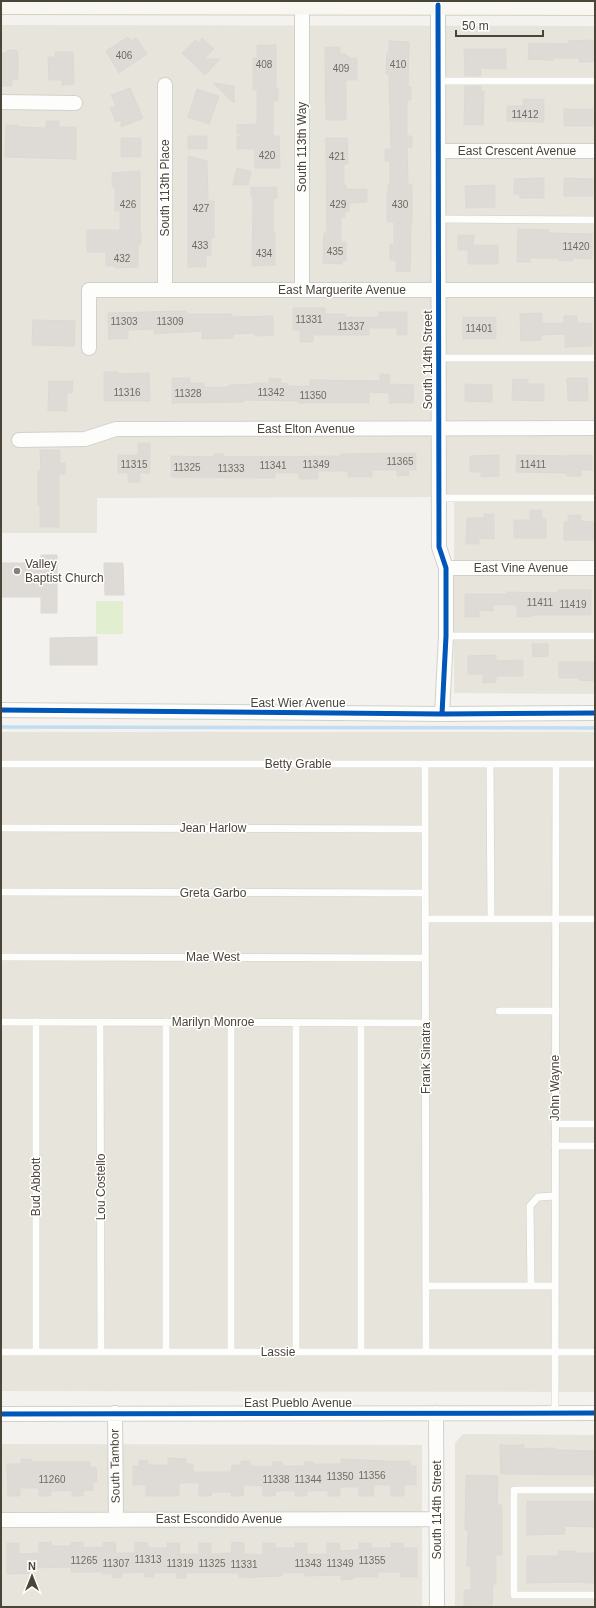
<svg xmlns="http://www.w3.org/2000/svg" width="596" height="1608" font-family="Helvetica,sans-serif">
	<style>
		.residential { fill: #e7e4dc }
		.green { fill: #e1eecf }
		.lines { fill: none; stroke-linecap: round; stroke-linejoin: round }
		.stream { stroke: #c0ddf1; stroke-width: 3.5 }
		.building { fill: #dedbd6; stroke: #dcd9d4 }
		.service-casing { stroke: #d2d0cb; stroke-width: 8 }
		.minor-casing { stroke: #d2d0cb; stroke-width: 16 }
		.secondary-casing { stroke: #d3cfc5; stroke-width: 22 }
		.service { stroke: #fdfdfc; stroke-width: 7 }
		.minor { stroke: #fdfdfc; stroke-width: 14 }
		.secondary { stroke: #f7f6f1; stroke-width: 20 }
		.cycleway-casing { stroke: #fff; stroke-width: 8 }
		.cycleway { stroke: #0057b8; stroke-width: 5 }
		.poi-dot { fill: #868178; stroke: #fff; stroke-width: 1.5 }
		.labels { text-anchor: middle; stroke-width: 3; stroke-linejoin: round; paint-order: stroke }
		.number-label { font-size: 10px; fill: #706a61 }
		.street-label { font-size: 12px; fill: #4b4439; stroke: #fff }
		.poi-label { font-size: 12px; fill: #4b4439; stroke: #fff; text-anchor: start }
	</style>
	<rect width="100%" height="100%" fill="#f4f2ee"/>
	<path class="residential" d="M1,25L595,26V694L454,693V497L97,498V533H1Z
		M1,732H595V1392L1,1391Z
		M463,1434L595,1435V1607H455V1443Z
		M1,1444L422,1445V1607H1Z"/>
	<path class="green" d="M96,601H123V634H96Z"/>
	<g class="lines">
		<path class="stream" d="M1,727L595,728"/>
	</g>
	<path class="building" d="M128,37L131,41L136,38L147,54L119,73L106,51Z
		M202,38L214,49L204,59H220L205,75L182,53L195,40L199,43Z
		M595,40V62H579V58H553V60L528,59L529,43L568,44V41Z
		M389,41L409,42L408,87H411V100H407V136H412V147H407L408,185H412V222H411L410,272L396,271V260H390V244L394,245V222H387V192H388V185H390V161H385V149H391L389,74H386L387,53H389Z
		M257,45H276V88H278V101H273V136H279L280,168H255V149H237V136H246L237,133V125L257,124V90H253V58H257Z
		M325,47H340V54H344L351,58H357V80H346V120H326Z
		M464,49H506V69L481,68V76H465Z
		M7,50H17V53H18V79H12V86H1V53H7Z
		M55,52H73L74,84L62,85V80H49L48,57H55Z
		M213,83L234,86V103Z
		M465,86H481V91H484L483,125H464Z
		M130,88L143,118L121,127V120L116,122L110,108L116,106L111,95Z
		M197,89L219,96L209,124L188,117Z
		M523,99H544V122L507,121V106H523Z
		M564,109H593V126H564Z
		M46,121H59V127H76V159L5,157L6,125H18V127L46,128Z
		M188,136H207V149H188Z
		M121,138H141V157H121Z
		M326,138H347L348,164H344V185H346V189H367V202L349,203V211H345V217H341V242H346V261H342V264L323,263L324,233H327Z
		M188,156L207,161L208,201H214V238H211V255H206V267H188Z
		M237,168L251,172L248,185H233Z
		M140,171V232H141V244H138V267L116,268L115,266H106V252H87V230H120V211H115V187H112V173Z
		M544,178V198H520V194H514V179Z
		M564,178L593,179V196H564Z
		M495,185V207L466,208L465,186Z
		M251,187H277V198H273V233H275V265L252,266L253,197H251Z
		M518,229L549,230V233L592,234V259L573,258V261H559V258H530V262H517Z
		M458,235H474L473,245H498V264H468V250H458Z
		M293,308H325V314H345V317H379V312H407V335H397V328H369V335H313V342H300V330H293Z
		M186,311V314H232V317L273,316V335L256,336L255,333L233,334V338L202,339V331L154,334V329L128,330V339H109L108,313Z
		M542,313V323H564V316H577V323H592V346L565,347V334L541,335V340L521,341L520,314Z
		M463,317H496V339H463Z
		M33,320L75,321L74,346L32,345Z
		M104,372H118V374L149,373L150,401H104Z
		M380,374L390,375L389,384L414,385L413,403H389V389V393L369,392V403H299L298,401L243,400V402L172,403V378H190V383H204V387H229V385L255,384V383H269V378L281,379L280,383L288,384V386H310V380L380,381Z
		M567,378H587L588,401H568Z
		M513,379H528V384H544V401L512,400Z
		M49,381H73L72,393H67V411H48Z
		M465,384L492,385V402L465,401Z
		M138,443H150V473H140V482H128V473H118V455H138Z
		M40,450H60V463H65V474H59V527H40V505H38V471H41Z
		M416,453V470H408L409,475L397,476V470H372V477H348V471H318V479H299V473H275V478L171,477V456L214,457V454H224V457L341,456V454Z
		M499,455V476L481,477V472H470V456Z
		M517,455L567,456V455H592V470H581V476H567V473L516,472Z
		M530,510H542V519H546V538H514V520H530Z
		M484,514H494V539L479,538V544H466L467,518H484Z
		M568,515H581V521L594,522V540H564V522H568Z
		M41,555H57V613H41V597H1V563H41Z
		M104,563H123L124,595H105Z
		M558,590H591V615H531V617H517V605H493V611L479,610V617H465V594H507V592L558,593Z
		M97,637V665H50V638Z
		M532,644H548V656L533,657Z
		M496,655V661L523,660V676H496V682L483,683V674H468V656Z
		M559,662H595V681L579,680V678H559Z
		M500,1445H524V1449L555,1448V1450L595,1451V1475L501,1474Z
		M168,1458L186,1459V1464H193V1472H231L232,1465H241V1461H250V1466L273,1467V1462H282V1466H304V1462H314V1464H341V1459L384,1461H410V1466H416V1485H404V1496H391V1485H374L373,1496H359V1487H339L340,1496H328V1491H307V1496H295V1491H276L275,1496H263V1486L244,1485L243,1496H231V1492H212L211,1496H199V1483H179V1496H146V1485H133V1466H139V1460L148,1461V1465H168Z
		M21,1459H32V1462H90V1467H96L97,1482H93V1490L83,1491V1496H72V1491H51V1496H39V1488H20V1496H8L7,1464H21Z
		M466,1475L498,1476L497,1505H502V1555H496V1584H493L492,1607H464V1590H471V1566H467L468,1530H465Z
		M527,1501H595V1527L565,1526V1534L527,1535Z
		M51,1542L52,1546H71V1543L83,1542V1548L103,1547V1543L115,1542L116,1553H135V1542L148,1543V1548H167V1543H180L179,1554H199V1543H211V1554L231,1553L232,1542L244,1543V1554L263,1555V1543H275V1548H295V1543H307V1554H327V1543H339L340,1551L359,1550V1543H371V1548H391V1543H403V1548H417V1577H401V1572H378V1577H353V1579L341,1580V1575L305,1576V1573H282V1576L256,1577V1578L239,1577V1573H186V1578H177V1573H154V1577H145V1572L122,1573V1577L113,1578V1573L103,1574V1572H71V1567L32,1568L33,1573L7,1574V1543H19V1554L39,1553V1543Z
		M558,1551H575V1553H595V1583H583V1582L527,1583V1556H558Z"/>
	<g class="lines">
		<defs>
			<path id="service" d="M438,81H595
				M438,219L595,220
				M438,358H595
				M439,498H595
				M446,636H595
				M1,764H595
				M425,764L426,1352
				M490,764L491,919
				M1,828L425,829
				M1,892L425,893
				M425,919H595
				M1,957L425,958
				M499,1011H556
				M1,1022L425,1023
				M36,1022V1352
				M100,1022L101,1352
				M166,1022V1352
				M296,1023V1352
				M361,1023V1352
				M555,1124H595
				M555,1146H595
				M426,1286H555
				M531,1286L530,1206L538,1197L555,1196
				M1,1352H595
				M231,1352V1023
				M555,1413L556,764
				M595,1490H514V1595H595"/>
			<path id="minor" d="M438,5L439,547L446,568V636L442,714
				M165,85V290
				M1,102L75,103
				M438,151H595
				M302,290V5
				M89,348V290H595
				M19,440L85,439L116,429L595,428
				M446,568H595
				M1,710L442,714L595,713
				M115,1413L116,1519
				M436,1413L437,1607
				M1,1414L595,1413
				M1,1520L437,1519"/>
			<path id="secondary" d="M1,4L595,5"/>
		</defs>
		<use href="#service" class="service-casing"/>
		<use href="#minor" class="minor-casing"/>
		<use href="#secondary" class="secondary-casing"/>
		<use href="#service" class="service"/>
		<use href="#minor" class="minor"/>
		<use href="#secondary" class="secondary"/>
		<defs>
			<path id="cycleway" d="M438,5L439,547L446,568V636L442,714
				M1,710L442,714L595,713
				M1,1414L595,1413"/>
		</defs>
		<use href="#cycleway" class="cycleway-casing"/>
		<use href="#cycleway" class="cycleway"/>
	</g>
	<circle class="poi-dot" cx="17" cy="571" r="4"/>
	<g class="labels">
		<g class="number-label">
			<text x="124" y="59">406</text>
			<text x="264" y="68">408</text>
			<text x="398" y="68">410</text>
			<text x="341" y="72">409</text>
			<text x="525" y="118">11412</text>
			<text x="267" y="159">420</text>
			<text x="337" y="160">421</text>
			<text x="128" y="208">426</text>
			<text x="338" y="208">429</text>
			<text x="400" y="208">430</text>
			<text x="201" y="212">427</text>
			<text x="200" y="249">433</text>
			<text x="576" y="250">11420</text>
			<text x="335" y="255">435</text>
			<text x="264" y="257">434</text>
			<text x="122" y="262">432</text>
			<text x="309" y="323">11331</text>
			<text x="124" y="325">11303</text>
			<text x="170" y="325">11309</text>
			<text x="351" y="330">11337</text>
			<text x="479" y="332">11401</text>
			<text x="127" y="396">11316</text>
			<text x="271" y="396">11342</text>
			<text x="188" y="397">11328</text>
			<text x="313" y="399">11350</text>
			<text x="400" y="465">11365</text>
			<text x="134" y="468">11315</text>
			<text x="316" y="468">11349</text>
			<text x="533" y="468">11411</text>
			<text x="273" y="469">11341</text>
			<text x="187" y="471">11325</text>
			<text x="231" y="472">11333</text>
			<text x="540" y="606">11411</text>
			<text x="573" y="608">11419</text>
			<text x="372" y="1479">11356</text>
			<text x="340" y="1480">11350</text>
			<text x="52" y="1483">11260</text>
			<text x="276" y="1483">11338</text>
			<text x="308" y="1483">11344</text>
			<text x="148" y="1563">11313</text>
			<text x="84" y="1564">11265</text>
			<text x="372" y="1564">11355</text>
			<text x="116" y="1567">11307</text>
			<text x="180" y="1567">11319</text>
			<text x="212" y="1567">11325</text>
			<text x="308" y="1567">11343</text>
			<text x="340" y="1567">11349</text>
			<text x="244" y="1568">11331</text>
		</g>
		<g class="street-label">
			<text transform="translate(302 147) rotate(-90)" y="4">South 113th Way</text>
			<text x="517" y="155">East Crescent Avenue</text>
			<text transform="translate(165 188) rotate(-90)" y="4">South 113th Place</text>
			<text x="342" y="294">East Marguerite Avenue</text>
			<text transform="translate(428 360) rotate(-90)" y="4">South 114th Street</text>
			<text x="306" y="433">East Elton Avenue</text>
			<text x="521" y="572">East Vine Avenue</text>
			<text x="298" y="707">East Wier Avenue</text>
			<text x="298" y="768">Betty Grable</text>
			<text x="213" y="832">Jean Harlow</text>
			<text x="213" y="897">Greta Garbo</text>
			<text x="213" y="961">Mae West</text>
			<text x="213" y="1026">Marilyn Monroe</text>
			<text transform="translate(426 1058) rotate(-90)" y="4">Frank Sinatra</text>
			<text transform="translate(555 1088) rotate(-90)" y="4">John Wayne</text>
			<text transform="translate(36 1187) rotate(-90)" y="4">Bud Abbott</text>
			<text transform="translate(101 1187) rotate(-90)" y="4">Lou Costello</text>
			<text x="278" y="1356">Lassie</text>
			<text x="298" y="1407">East Pueblo Avenue</text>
			<text transform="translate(115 1466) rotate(-91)" y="4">South Tambor</text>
			<text transform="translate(437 1510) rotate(-90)" y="4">South 114th Street</text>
			<text x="219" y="1523">East Escondido Avenue</text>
		</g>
		<g class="poi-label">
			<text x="25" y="568">Valley<tspan x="25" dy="14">Baptist Church</tspan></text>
		</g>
	</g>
	<rect width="596" height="1608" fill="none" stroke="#4b4439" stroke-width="4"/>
	<g transform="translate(32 1576)" stroke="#ffffff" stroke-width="3" paint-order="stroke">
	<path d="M0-3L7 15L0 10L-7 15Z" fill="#4b4439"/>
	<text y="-6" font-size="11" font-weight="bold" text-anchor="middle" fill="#4b4439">N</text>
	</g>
	<path d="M456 30v6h87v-6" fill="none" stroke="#4b4439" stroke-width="2"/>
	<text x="462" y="30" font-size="12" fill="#4b4439" stroke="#ffffff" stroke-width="3" paint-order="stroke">50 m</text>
</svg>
